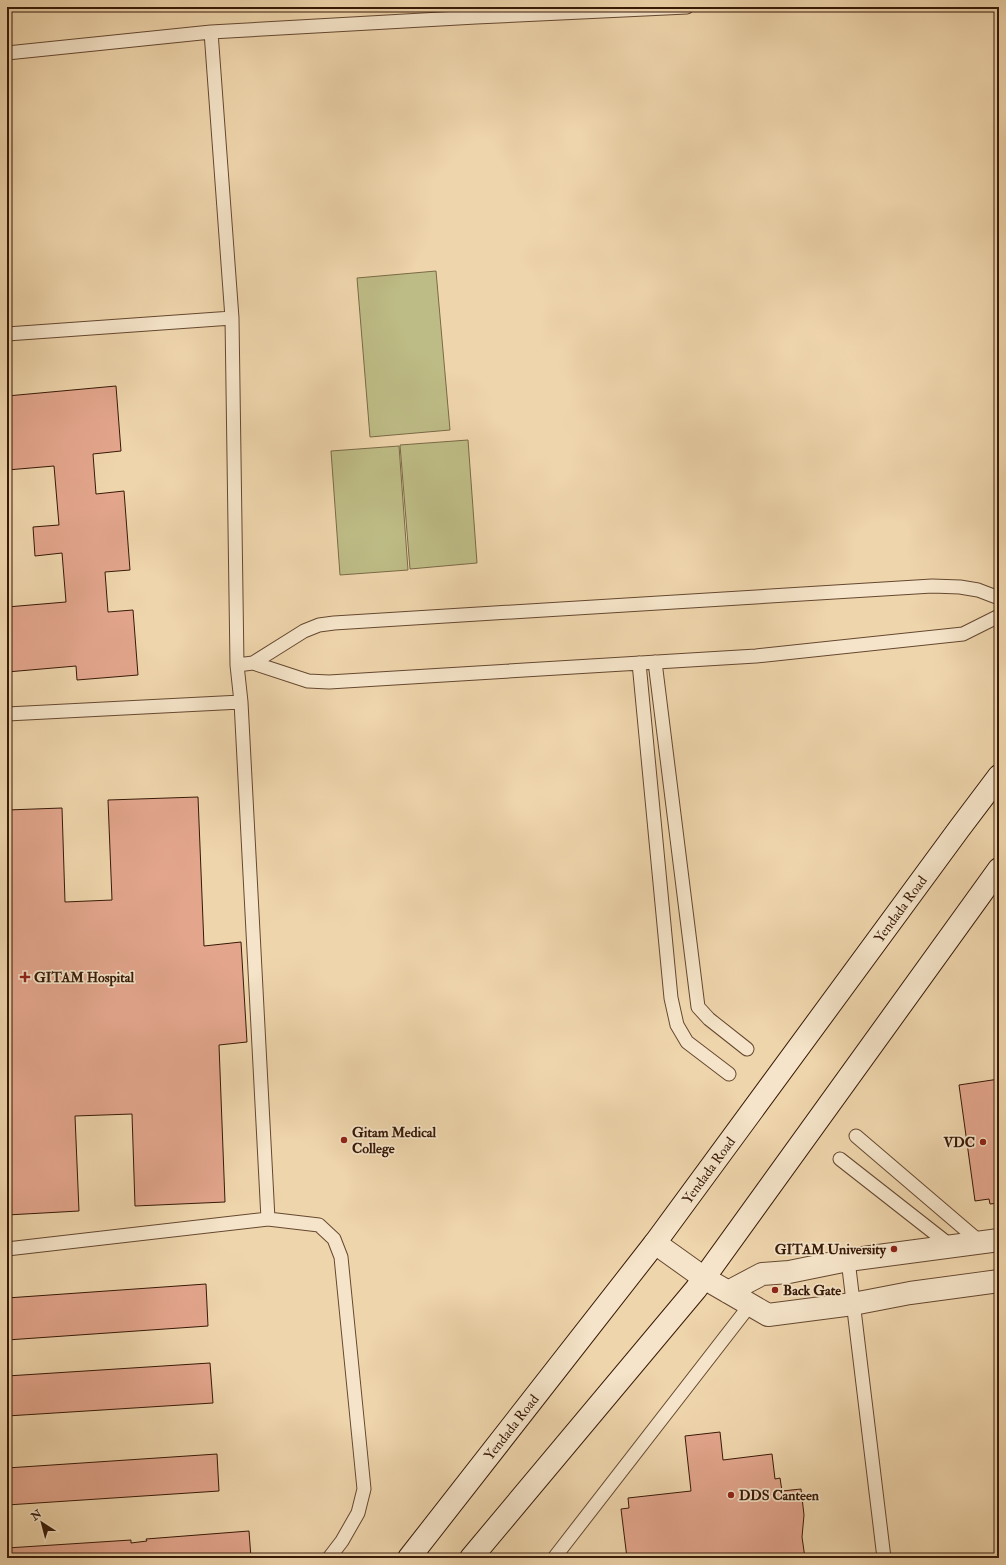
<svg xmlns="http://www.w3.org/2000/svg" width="1006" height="1565" font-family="'IM FELL Double Pica',serif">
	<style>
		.green { fill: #bebc86; stroke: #7a6a46 }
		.building { fill: #e3a68d; stroke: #371907 }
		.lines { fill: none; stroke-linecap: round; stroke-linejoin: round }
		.lane-casing { stroke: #654830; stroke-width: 15 }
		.street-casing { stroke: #654830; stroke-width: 24 }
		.secondary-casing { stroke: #371907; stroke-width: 24 }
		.lane { stroke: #f5e4c9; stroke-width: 13 }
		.street { stroke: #f5e4c9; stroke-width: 22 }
		.secondary { stroke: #f5e4c9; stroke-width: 22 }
		.poi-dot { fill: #8f2418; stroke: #f5e4c9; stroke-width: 1.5 }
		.labels { text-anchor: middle; stroke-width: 3.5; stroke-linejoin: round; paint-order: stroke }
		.street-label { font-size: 14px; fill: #371907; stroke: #f5e4c9 }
		.poi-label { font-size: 14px; font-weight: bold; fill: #371907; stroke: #f5e4c9; text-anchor: start }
	</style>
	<rect width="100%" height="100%" fill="#efd5ac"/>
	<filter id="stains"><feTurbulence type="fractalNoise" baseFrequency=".005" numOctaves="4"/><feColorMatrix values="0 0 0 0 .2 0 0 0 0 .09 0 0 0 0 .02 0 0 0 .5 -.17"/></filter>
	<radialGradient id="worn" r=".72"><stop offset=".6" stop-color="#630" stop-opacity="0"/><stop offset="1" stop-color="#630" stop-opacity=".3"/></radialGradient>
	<path class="green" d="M436,271L450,430L370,437L357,278Z
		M468,440L477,563L410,569L400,445Z
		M399,446L408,570L340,575L331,451Z"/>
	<path class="building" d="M116,386L121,451L93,454L96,494L124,491L130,570L105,572L108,612L133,610L138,675L77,680L76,666L7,672V607L66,602L62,553L35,556L33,527L59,525L54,466L7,470V396Z
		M198,797L204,946L241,942L247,1042L219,1045L225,1202L135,1206L132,1114L75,1116L79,1211L7,1215V810L62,808L65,902L112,900L108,800Z
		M999,1079V1203L990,1204L989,1199L975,1201L959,1085Z
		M206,1284L208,1326L7,1340V1298Z
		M210,1363L213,1403L7,1416V1376Z
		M720,1432L723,1460L772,1454L775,1479L780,1478L782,1491L801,1489L804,1515L802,1537L805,1558H627L621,1509L629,1508L628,1498L691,1491L685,1436Z
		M217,1454L219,1491L7,1505V1468Z
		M249,1531L251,1558H7V1548L131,1540V1543L147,1541L146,1539Z"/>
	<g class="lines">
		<defs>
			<path id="lane" d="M7,53L211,32L476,17L687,7
				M7,334L232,318
				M655,662L698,1007L709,1019L747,1049
				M253,663L304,631L319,625L334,623L932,586L960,587L978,590L999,598
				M639,663L671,998L677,1025L687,1042L729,1074
				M237,665L253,663L308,681L329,682L756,656L963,634L999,616
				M7,714L241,702
				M856,1136L980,1242
				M840,1159L951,1246
				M268,1219L319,1225L334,1239L341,1257L364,1489L358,1513L342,1541L329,1558
				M7,1249L268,1219L241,702L237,665L232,318L211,32
				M848,1260L884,1558
				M554,1558L750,1305"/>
			<path id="street" d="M655,1243L704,1278L768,1315L853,1304L910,1293L999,1281
				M728,1292L762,1274L789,1272L848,1260L999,1240"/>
			<g id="secondary">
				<path id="s1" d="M409,1558L655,1243L959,829L999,776"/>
				<path d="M471,1558L696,1289L999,869"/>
			</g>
		</defs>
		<use href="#lane" class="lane-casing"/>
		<use href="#street" class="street-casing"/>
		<use href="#secondary" class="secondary-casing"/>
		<use href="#lane" class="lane"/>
		<use href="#street" class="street"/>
		<use href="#secondary" class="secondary"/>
	</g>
	<g class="poi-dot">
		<path d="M23 971h4v4h4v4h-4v4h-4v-4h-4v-4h4z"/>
		<circle cx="344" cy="1140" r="4"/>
		<circle cx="983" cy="1142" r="4"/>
		<circle cx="894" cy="1249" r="4"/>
		<circle cx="775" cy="1290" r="4"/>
		<circle cx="731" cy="1495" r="4"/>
	</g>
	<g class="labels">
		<g class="street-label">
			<text dy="5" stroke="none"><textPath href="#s1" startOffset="814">Yendada Road</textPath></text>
			<text dy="5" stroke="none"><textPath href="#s1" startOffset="490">Yendada Road</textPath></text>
			<text dy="5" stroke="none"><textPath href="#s1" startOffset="166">Yendada Road</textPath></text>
		</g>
		<g class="poi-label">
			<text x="34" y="982">GITAM Hospital</text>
			<text x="352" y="1137">Gitam Medical<tspan x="352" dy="16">College</tspan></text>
			<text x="975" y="1147" text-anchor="end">VDC</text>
			<text x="886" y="1254" text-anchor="end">GITAM University</text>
			<text x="783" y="1295">Back Gate</text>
			<text x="739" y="1500">DDS Canteen</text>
		</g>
	</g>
	<rect width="1006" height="1565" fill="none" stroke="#efd5ac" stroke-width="24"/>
	<rect x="8" y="8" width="990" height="1549" fill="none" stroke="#371907" stroke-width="2"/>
	<rect x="12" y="12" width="982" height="1541" fill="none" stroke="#371907"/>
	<g transform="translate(42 1523) rotate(324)" stroke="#f5e4c9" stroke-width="3" paint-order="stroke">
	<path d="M0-3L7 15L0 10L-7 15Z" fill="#371907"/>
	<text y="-6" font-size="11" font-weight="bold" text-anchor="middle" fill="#371907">N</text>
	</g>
	<rect width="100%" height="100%" filter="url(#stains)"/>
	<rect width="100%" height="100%" fill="url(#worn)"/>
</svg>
